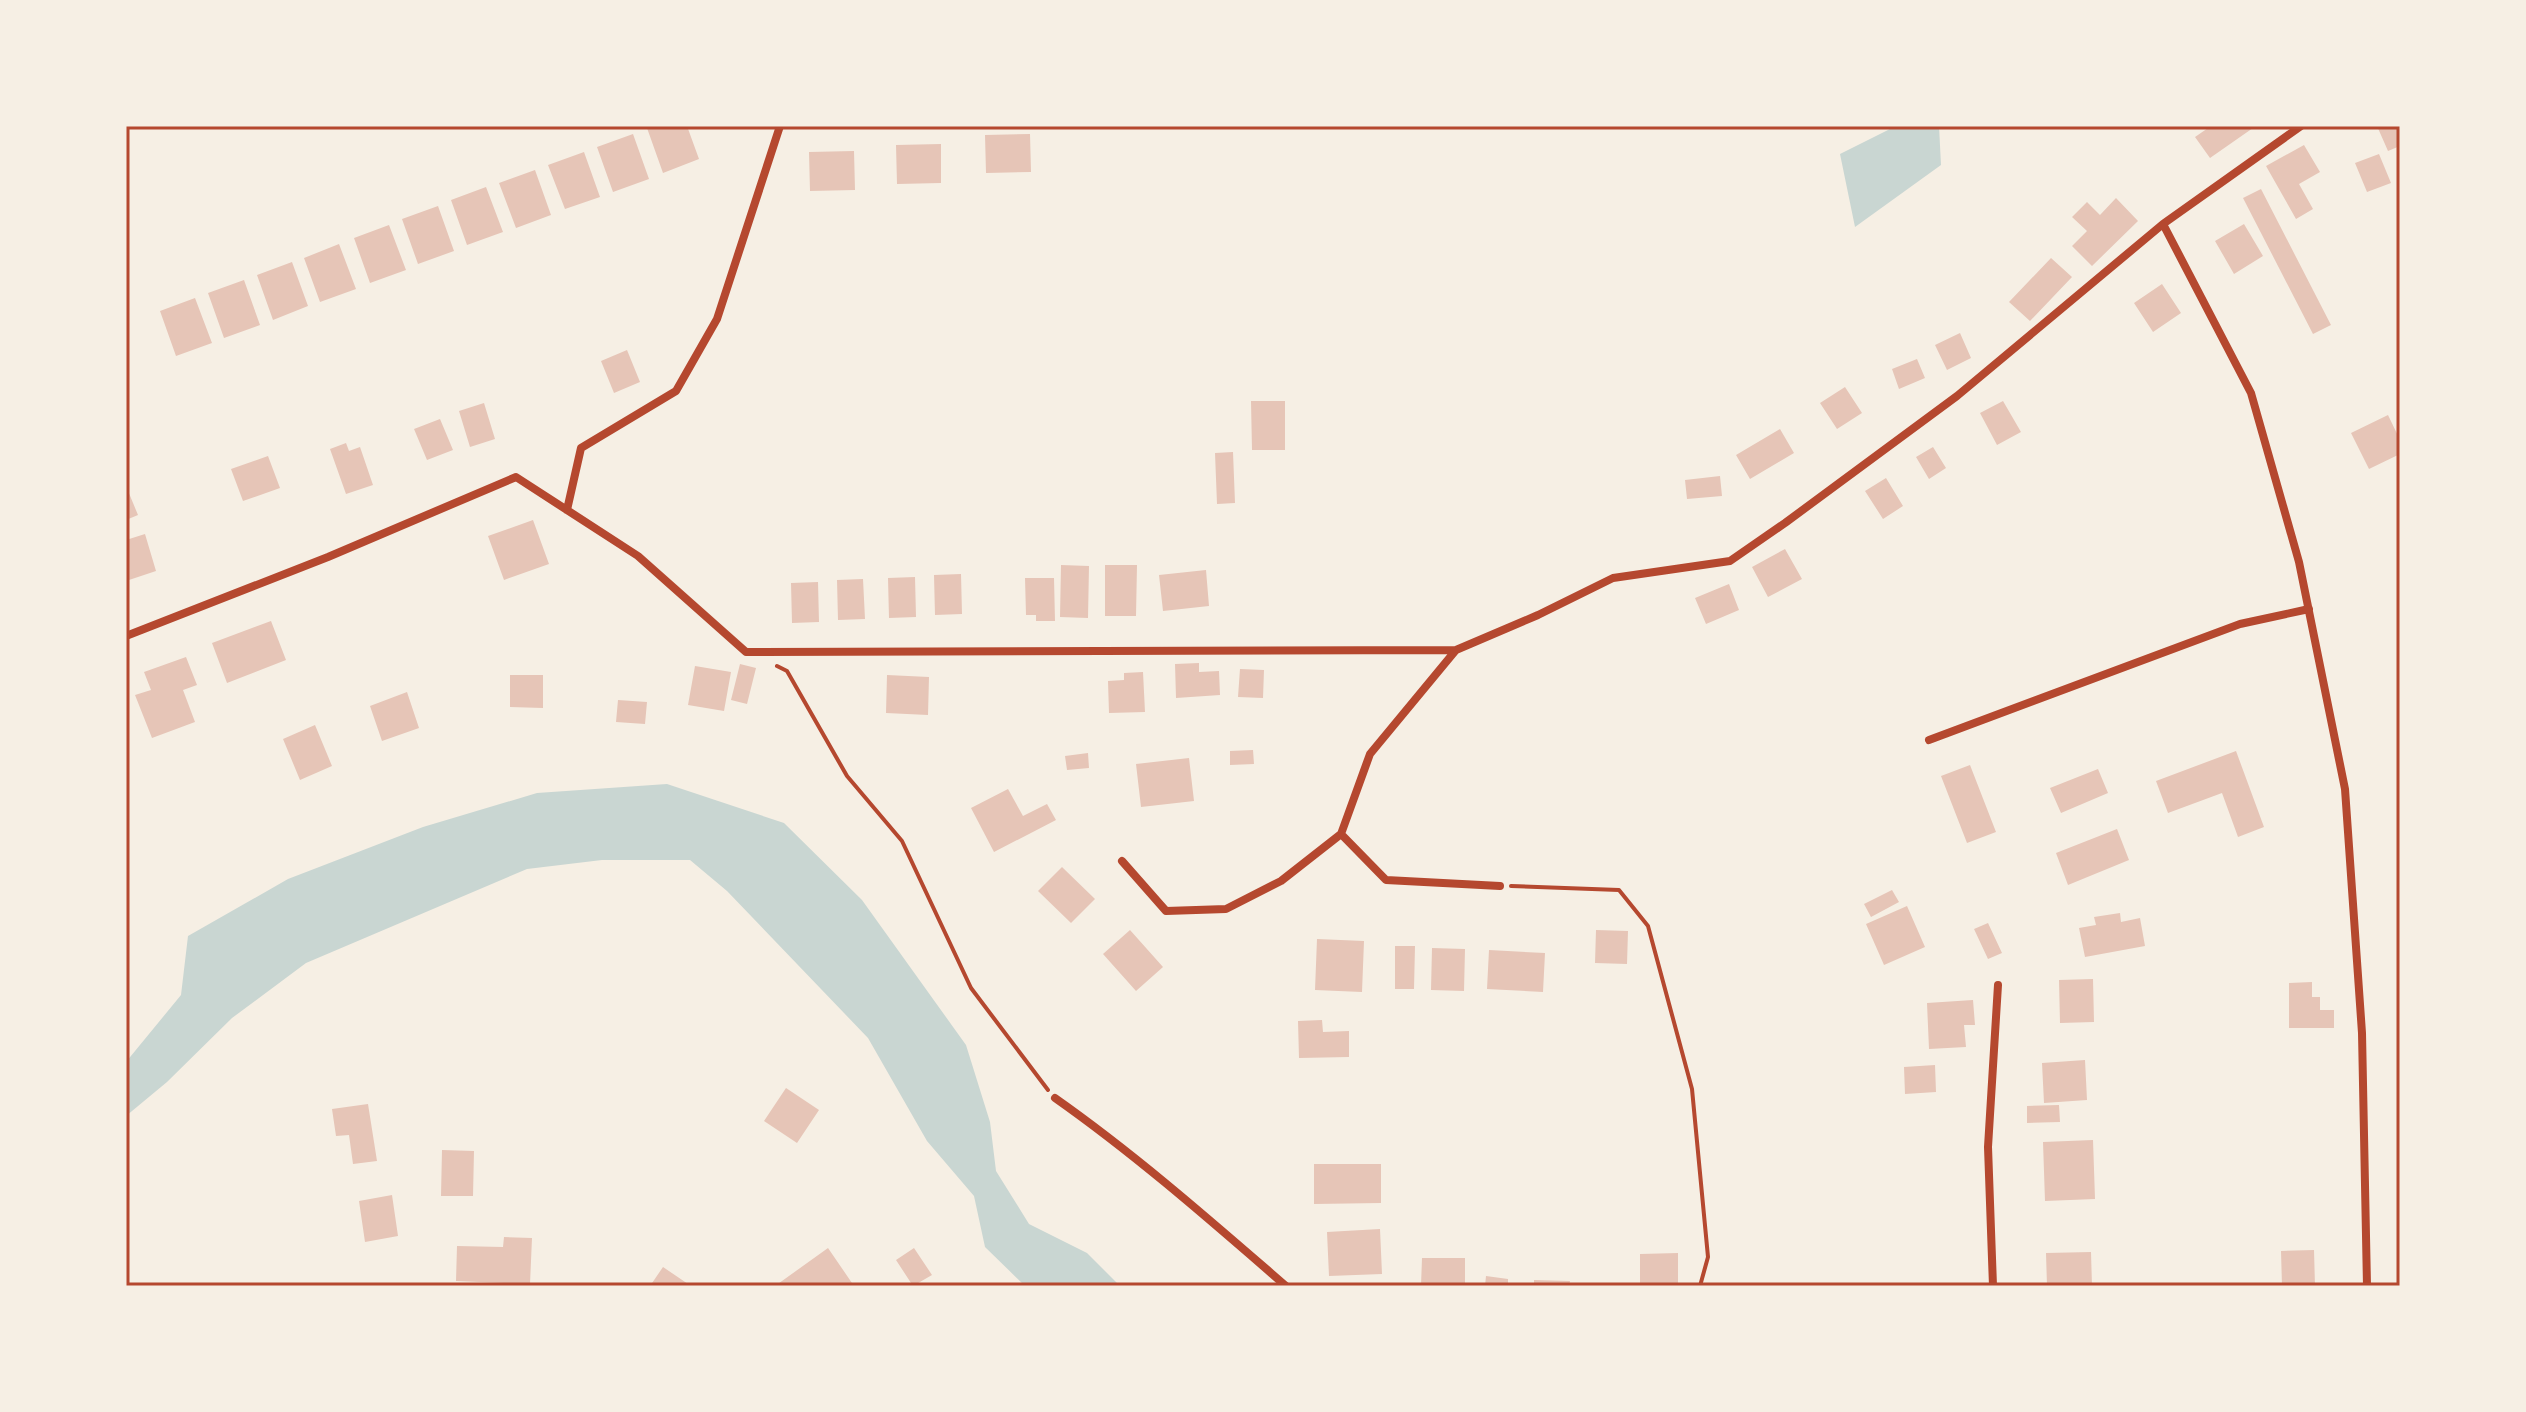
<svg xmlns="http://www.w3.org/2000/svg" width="2526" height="1412" font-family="'IBM Plex Serif',serif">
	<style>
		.water { fill: #c9d6d2 }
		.building { fill: #e6c5b7 }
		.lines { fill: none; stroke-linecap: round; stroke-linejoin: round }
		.path { stroke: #b5482f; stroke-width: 4 }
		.minor { stroke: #b5482f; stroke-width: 8 }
		.neatline { fill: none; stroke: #b5482f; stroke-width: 3 }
	</style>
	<rect width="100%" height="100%" fill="#f6efe4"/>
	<path class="water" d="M1896,126H1939L1941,165L1855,227L1840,154Z
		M667,784L784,823L862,900L966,1045L990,1122L996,1171L1029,1224L1087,1253L1120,1286H1025L985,1247L974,1196L927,1141L868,1038L727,891L690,860H602L527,869L306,963L232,1018L167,1082L126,1116V1062L181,995L188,936L288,879L423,827L537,793Z"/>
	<path class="building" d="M651,126H687L699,159L663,173L647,128Z
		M2211,126H2251L2253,128L2210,158L2195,137Z
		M2377,126H2400V146L2388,151Z
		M633,134L649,179L613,192L597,147Z
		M1030,134L1031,172L986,173L985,135Z
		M941,144V183L897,184L896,145Z
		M2304,145L2320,172L2299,184L2313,209L2296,219L2266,166Z
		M854,151L855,190L810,191L809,152Z
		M584,152L600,197L565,209L548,165Z
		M2379,154L2391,183L2367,192L2355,163Z
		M535,170L551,215L516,228L499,183Z
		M486,187L503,232L467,245L451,200Z
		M2261,189L2331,325L2313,334L2243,198Z
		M2116,198L2138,221L2092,266L2072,246L2087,231L2072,217L2087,202L2100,215Z
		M438,206L454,251L418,264L402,219Z
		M2244,224L2263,256L2234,274L2215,241Z
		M389,225L406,270L370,283L354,238Z
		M339,244L356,289L320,302L304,258Z
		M2051,258L2072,277L2030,321L2009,302Z
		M292,262L308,306L273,320L257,275Z
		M244,280L260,325L224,338L208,293Z
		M2162,284L2181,313L2153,332L2134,303Z
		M195,298L212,343L176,356L160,311Z
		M1960,333L1971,358L1947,370L1935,345Z
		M627,350L640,382L614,393L601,361Z
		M1917,359L1925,378L1899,389L1892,369Z
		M1845,387L1862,413L1837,429L1820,403Z
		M1251,401H1285V450H1252Z
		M2003,401L2021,432L1997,445L1980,413Z
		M484,403L495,439L470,447L459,411Z
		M2388,415L2400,440V454L2369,469L2351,433Z
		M440,419L453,450L427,460L414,429Z
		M1780,429L1794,453L1750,479L1736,455Z
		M346,443L349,451L360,447L373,485L346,494L330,449Z
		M1933,447L1946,468L1929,479L1916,457Z
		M1233,452L1235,503L1217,504L1215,453Z
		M268,456L280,488L243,501L231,469Z
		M1720,476L1722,496L1687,499L1685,480Z
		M1886,478L1903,506L1883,519L1865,491Z
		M126,486L138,515L126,520Z
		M533,520L549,564L504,580L488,536Z
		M145,534L156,571L126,581V540Z
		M1785,549L1802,579L1768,597L1752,567Z
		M1061,565L1089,566L1088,618L1060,617Z
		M1105,565H1137L1136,616H1105Z
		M1206,570L1209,606L1163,611L1159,575Z
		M961,574L962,614L935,615L934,575Z
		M915,577L916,617L889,618L888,578Z
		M1025,578H1054L1055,621H1036V615H1026Z
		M863,579L865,619L838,620L837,580Z
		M818,582L819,622L792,623L791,583Z
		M1729,584L1739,610L1706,624L1695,598Z
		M271,621L286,660L227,683L212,643Z
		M186,657L197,685L183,690L195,722L152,738L135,695L151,690L144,672Z
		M1199,663V672L1219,671L1220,695L1176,698L1175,664Z
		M740,664L756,668L747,704L731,700Z
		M695,666L731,672L724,711L688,705Z
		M1240,669L1264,670L1263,698L1238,697Z
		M1143,672L1145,712L1109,713L1108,681L1124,680V673Z
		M510,675H543V708L510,707Z
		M887,675L929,677L928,715L886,713Z
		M407,692L419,728L382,741L370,706Z
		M618,700L647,702L645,724L616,722Z
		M315,725L332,766L300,780L283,739Z
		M1253,750L1254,764L1230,765V751Z
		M2236,751L2264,827L2238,837L2222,793L2168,813L2156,781Z
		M1088,753L1089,768L1067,770L1065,756Z
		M1189,758L1194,801L1141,807L1136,764Z
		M1970,765L1996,832L1967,843L1941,776Z
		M2098,769L2108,793L2061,813L2050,788Z
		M1008,789L1023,816L1047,804L1056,820L994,852L971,808Z
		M2117,829L2129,860L2068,885L2056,853Z
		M1062,867L1095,899L1071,923L1038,891Z
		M1892,890L1899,902L1871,917L1864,904Z
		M1907,906L1925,947L1884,965L1866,924Z
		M2120,913L2121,922L2140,918L2145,946L2085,957L2079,928L2096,925L2094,917Z
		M1988,923L2002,953L1988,959L1974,929Z
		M1130,930L1163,967L1136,991L1103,954Z
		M1596,930L1628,931L1627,964L1595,963Z
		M1317,939L1364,941L1362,992L1315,990Z
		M1395,946H1415L1414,989H1395Z
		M1432,948L1465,949L1464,991L1431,990Z
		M1489,950L1545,953L1543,992L1487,989Z
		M2093,979L2094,1022L2060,1023L2059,980Z
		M2312,982V997H2320V1010H2334V1028H2289V983Z
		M1973,1000L1975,1025H1964L1966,1047L1929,1049L1927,1003Z
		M1322,1020L1323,1032L1349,1031V1057L1299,1058L1298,1021Z
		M2085,1060L2087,1100L2044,1103L2042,1063Z
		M1935,1065L1936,1092L1905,1094L1904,1067Z
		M786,1088L819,1110L797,1143L764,1121Z
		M368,1104L377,1161L353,1164L349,1135L336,1136L332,1109Z
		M2059,1105L2060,1122L2027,1123V1106Z
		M2093,1140L2095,1199L2045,1201L2043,1142Z
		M442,1150L474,1151L473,1196H441Z
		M1314,1164H1381V1203L1314,1204Z
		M392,1195L398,1236L365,1242L359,1201Z
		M1380,1229L1382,1274L1329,1276L1327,1232Z
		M504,1237L532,1238L530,1284L456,1281L457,1246L503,1247Z
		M828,1248L852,1283L847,1286H775Z
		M914,1248L932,1275L913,1286L896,1260Z
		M2314,1250L2315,1286H2282L2281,1251Z
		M2091,1252L2092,1286H2047L2046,1253Z
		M1678,1253V1286H1640V1254Z
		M1422,1258H1465V1286H1421Z
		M663,1267L691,1286H650Z
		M1486,1276L1508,1279V1286H1485Z
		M1534,1280L1570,1281L1569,1286H1534Z"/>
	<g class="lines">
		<path class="path" d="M777,666L787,671L847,776L902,841L971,988L1048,1090
			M1511,886L1619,890L1648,926L1692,1089L1708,1257L1700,1286"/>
		<path class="minor" d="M2163,224L2251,393L2299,562L2345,789L2362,1033L2367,1286
			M567,510L581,448L676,391L717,319L780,126
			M126,636L328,557L516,477L638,556L746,652L1456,650L1538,615L1613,578L1730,561L1785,523L1957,396L2163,224L2301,126
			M1929,740L2240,624L2309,609
			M1341,834L1386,880L1500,886
			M1122,861L1166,911L1226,909L1281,881L1341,834L1370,754L1456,650
			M1055,1098C1136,1155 1211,1221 1286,1286
			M1993,1286L1988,1147L1998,985"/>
	</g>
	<rect width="2526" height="1412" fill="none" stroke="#f6efe4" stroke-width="256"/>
	<rect x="128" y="128" width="2270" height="1156" class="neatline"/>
</svg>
